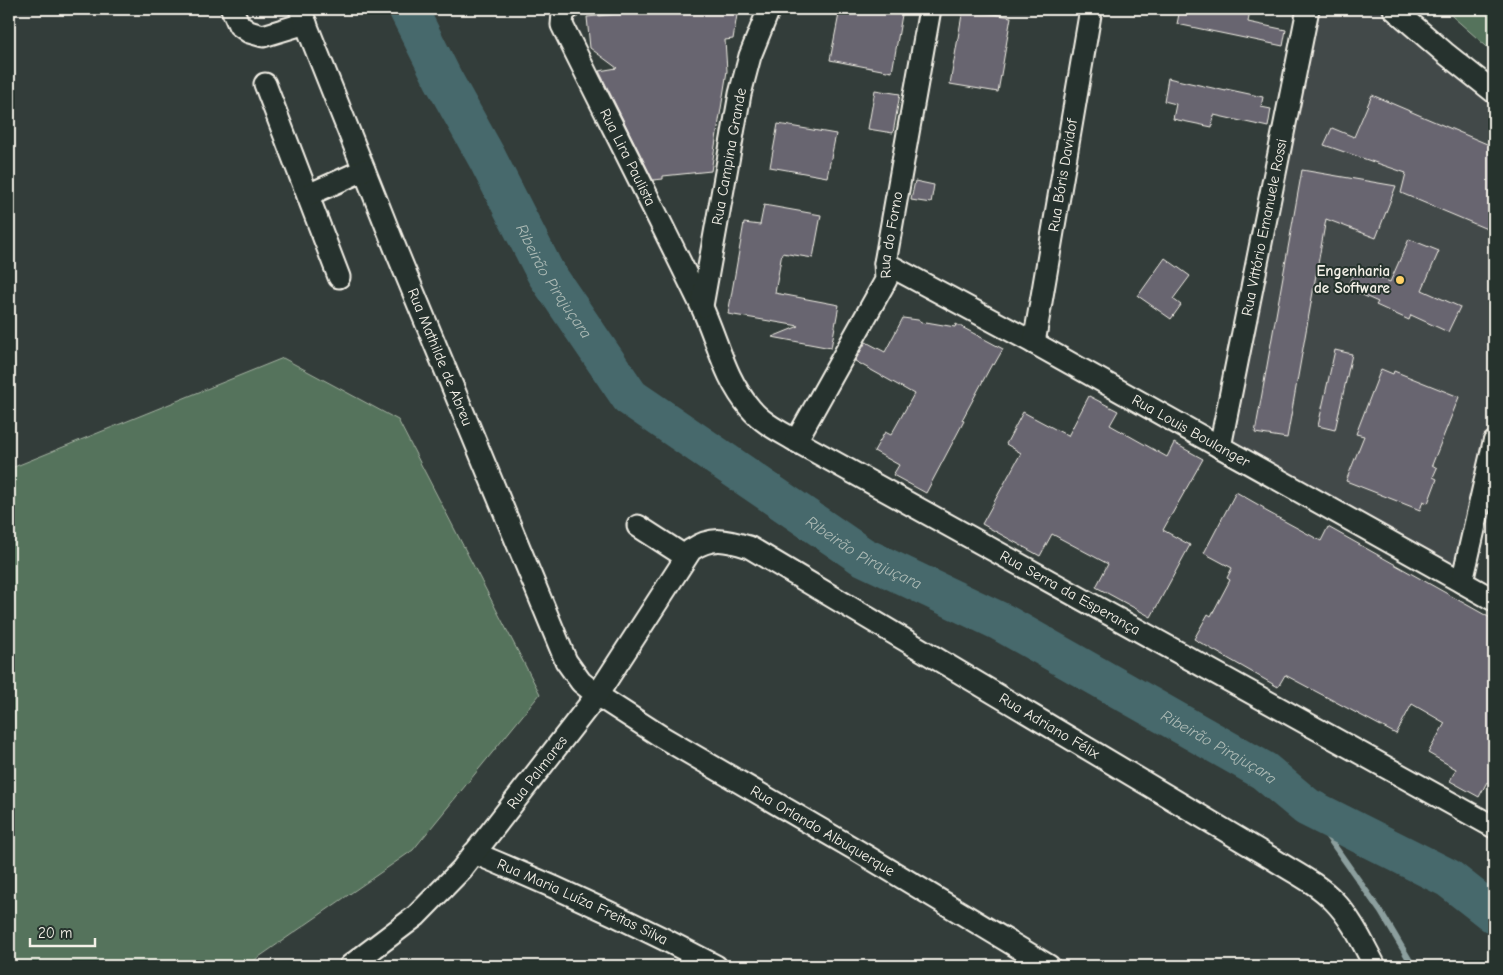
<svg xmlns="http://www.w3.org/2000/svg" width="1503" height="975" font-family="'Comic Neue',sans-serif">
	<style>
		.built { fill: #43494a }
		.green { fill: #55735b; stroke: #a4b2a2 }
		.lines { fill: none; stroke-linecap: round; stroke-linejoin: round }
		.stream { stroke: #8c9f9e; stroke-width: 6 }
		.river { stroke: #46696c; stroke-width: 39 }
		.building { fill: #686570; stroke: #f4f1e8 }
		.minor-casing { stroke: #f4f1e8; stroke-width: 25 }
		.minor { stroke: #26332d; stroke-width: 21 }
		.poi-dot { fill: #ffd166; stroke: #26332d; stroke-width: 2 }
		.labels { text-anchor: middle; stroke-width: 4; stroke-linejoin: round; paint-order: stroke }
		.street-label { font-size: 15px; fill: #f4f1e8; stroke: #26332d }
		.poi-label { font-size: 15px; font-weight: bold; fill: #f4f1e8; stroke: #26332d; text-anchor: end }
		.water-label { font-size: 16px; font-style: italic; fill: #aebbb6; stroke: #26332d }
	</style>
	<rect width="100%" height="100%" fill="#333d3a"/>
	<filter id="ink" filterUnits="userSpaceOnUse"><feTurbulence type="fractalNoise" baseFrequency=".02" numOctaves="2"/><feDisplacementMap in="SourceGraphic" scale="10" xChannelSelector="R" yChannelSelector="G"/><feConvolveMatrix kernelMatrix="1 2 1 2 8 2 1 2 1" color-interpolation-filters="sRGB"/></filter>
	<g filter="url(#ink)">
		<path class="built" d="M1308,9H1382L1494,88V447L1462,582L1220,447Z"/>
		<path class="green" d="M1444,9H1494V53Z
			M283,358L398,420L540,694L413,850L246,966H9V469Z"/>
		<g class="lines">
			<path class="stream" d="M1307,807L1381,912L1413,966"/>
			<path class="river" id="s1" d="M408,9L443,79L487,158L545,272L630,397L862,556L1001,622L1264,771L1307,807L1448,878L1494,914"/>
		</g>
		<path class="building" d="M669,9H738L733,39L725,40L727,71L711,171L663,176V179L653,180L599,71L617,68L590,48L587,17Z
			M840,9H903L892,72L830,60Z
			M963,9L1011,17L998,92L950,84Z
			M1180,9H1250L1248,22L1286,30L1283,46L1177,24Z
			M1168,78L1226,91V89L1263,97L1261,107L1271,109L1268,127L1214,115L1212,127L1173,119L1176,104L1164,101Z
			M875,90L900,94L893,133L868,129Z
			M1372,95L1494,147V232L1401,193L1406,173L1324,145L1332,128L1354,137Z
			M778,124L836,134L827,177L770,167Z
			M1302,170L1396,186L1376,238L1326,219L1287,438L1255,433Z
			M915,181L934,185L931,203L911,200Z
			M764,205L821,215L813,258L782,253L775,293L839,305L831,348L772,337L799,326L728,314L744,223L760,225Z
			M1409,239L1439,251L1422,290L1460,307L1448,332L1411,315L1409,320L1376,305L1378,302L1347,288L1356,267L1390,282Z
			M1165,258L1190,276L1173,299L1181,305L1171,319L1138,296Z
			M903,318L918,320L925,324L926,322L955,327L956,324L1003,349L994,365L992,364L962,420L964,421L926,493L893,475L899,465L874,451L885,432L891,435L914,394L855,361L866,342L885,352Z
			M1335,350L1352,354L1335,430L1318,426Z
			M1381,369L1393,374L1394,371L1459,397L1432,465L1437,468L1433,477L1437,479L1428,503L1423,501L1420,510L1346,481L1364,436L1356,434Z
			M1089,396L1118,411L1110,425L1167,457L1174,443L1203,459L1163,530L1190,545L1151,617L1096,587L1108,564L1052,534L1040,556L982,524L1021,453L1006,444L1023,412L1068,436Z
			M1236,492L1264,508V510L1321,541L1328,527L1494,620V786L1487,782L1479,797L1450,781L1456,769L1428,753L1445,723L1412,704L1396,734L1285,675L1278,687L1194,639L1208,614L1211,616L1230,580L1227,578L1232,568L1204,553Z"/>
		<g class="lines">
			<defs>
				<g id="minor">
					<path d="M232,9L239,25L249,32L263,36L306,23"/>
					<path id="s2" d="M300,9L396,250L566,661L581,682L597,695L662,737L858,851L1049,966"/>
					<path id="s3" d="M568,9L563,13L562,25C608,118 655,210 700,303C717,338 724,378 750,408C762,423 781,432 796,441L1494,827"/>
					<path d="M1394,9L1445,53L1494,92"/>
					<path d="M265,84L339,277"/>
					<path d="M308,195L364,170"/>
					<path id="s4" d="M885,263L1034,343L1494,600"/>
					<path id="s5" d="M702,306L740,94L750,56L769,9"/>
					<path id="s6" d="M1034,343L1091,9"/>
					<path id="s7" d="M796,441L886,280L885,263L930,9"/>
					<path id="s8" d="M1220,447L1308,9"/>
					<path d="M638,526L686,557"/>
					<path d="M1462,582L1494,442"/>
					<path id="s9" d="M474,853C557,887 637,924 716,966"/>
					<path id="s10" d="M350,966L416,916L462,869L597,695L691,550C712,536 726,540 749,547L1273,859C1293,872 1317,883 1334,901C1352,919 1363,944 1375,966"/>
				</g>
			</defs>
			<use href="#minor" class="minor-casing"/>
			<use href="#minor" class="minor"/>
		</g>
	</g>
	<circle class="poi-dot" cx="1400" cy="280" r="5"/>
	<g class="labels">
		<g class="street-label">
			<text dy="5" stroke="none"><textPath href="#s5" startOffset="152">Rua Campina Grande</textPath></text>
			<text dy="5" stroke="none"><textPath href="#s3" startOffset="166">Rua Lira Paulista</textPath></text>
			<text dy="5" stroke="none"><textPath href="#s6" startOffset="170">Rua Bóris Davidof</textPath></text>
			<text dy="5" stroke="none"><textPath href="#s8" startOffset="224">Rua Vittório Emanuele Rossi</textPath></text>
			<text dy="5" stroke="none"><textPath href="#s7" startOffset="230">Rua do Forno</textPath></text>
			<text dy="5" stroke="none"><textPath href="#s2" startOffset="375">Rua Mathilde de Abreu</textPath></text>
			<text dy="5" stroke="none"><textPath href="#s4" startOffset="349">Rua Louis Boulanger</textPath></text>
			<text dy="5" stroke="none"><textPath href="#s3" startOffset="816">Rua Serra da Esperança</textPath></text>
			<text dy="5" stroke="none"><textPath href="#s10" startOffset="952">Rua Adriano Félix</textPath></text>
			<text dy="5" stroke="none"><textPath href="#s10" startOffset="271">Rua Palmares</textPath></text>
			<text dy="5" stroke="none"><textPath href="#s2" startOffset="1014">Rua Orlando Albuquerque</textPath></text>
			<text dy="5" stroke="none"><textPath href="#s9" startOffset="119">Rua Maria Luíza Freitas Silva</textPath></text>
		</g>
		<g class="poi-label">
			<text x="1390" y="276">Engenharia<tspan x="1390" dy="17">de Software</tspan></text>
		</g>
		<g class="water-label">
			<text dy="6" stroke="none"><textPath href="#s1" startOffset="309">Ribeirão Pirajuçara</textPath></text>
			<text dy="6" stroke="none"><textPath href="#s1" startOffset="729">Ribeirão Pirajuçara</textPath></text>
			<text dy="6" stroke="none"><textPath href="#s1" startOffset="1134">Ribeirão Pirajuçara</textPath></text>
		</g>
	</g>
	<rect width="1503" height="975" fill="none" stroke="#26332d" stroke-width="30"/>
	<rect x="15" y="15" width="1473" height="945" fill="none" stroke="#f4f1e8" stroke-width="2" filter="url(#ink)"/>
	<path d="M30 938v8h65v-8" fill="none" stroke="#f4f1e8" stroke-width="2.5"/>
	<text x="38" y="938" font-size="15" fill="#f4f1e8" stroke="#26332d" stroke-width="4" paint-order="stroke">20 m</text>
</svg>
